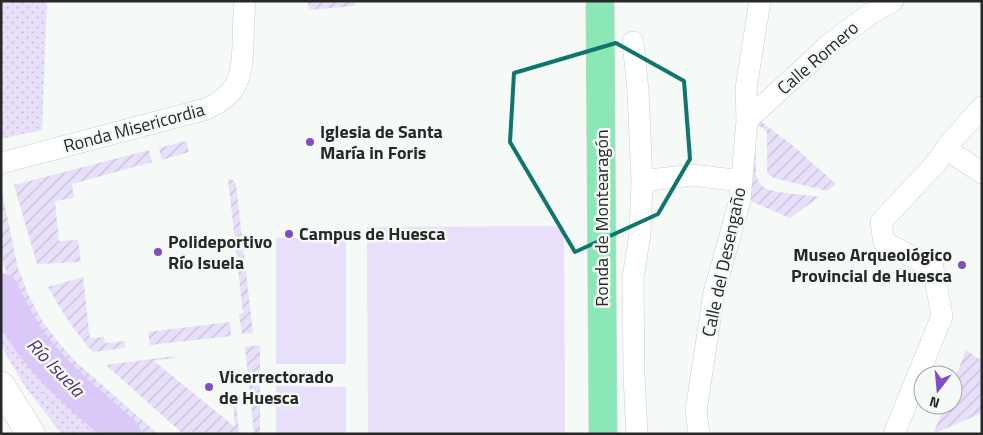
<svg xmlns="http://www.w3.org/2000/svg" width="983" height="435" font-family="'Titillium Web',sans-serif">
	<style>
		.park { fill: url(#park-dots) }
		.garden { fill: url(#garden-furrows) }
		.pitch { fill: #e8dffa }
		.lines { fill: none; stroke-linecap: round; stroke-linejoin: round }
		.river { stroke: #dac8f9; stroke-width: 34 }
		.street-casing { stroke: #cacfcc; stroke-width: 22 }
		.secondary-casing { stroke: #cacfcc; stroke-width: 29 }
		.primary-casing { stroke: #d4d4d4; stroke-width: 29 }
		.street { stroke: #fff; stroke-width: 21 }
		.secondary { stroke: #fff; stroke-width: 28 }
		.primary { stroke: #8be8b6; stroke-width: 28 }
		.marked { fill: none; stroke: #0f766e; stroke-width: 4; stroke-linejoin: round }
		.poi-dot { fill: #824cc4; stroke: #f5faf6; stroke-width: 2 }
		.labels { text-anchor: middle; stroke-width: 5; stroke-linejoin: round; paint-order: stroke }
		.street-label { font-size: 18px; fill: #272928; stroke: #f5faf6 }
		.poi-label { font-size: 18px; font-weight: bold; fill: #272928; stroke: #f5faf6; text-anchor: start }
		.water-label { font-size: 19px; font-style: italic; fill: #4b336d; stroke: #f5faf6 }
	</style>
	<defs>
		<pattern id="park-dots" width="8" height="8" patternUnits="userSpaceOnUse" patternTransform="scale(1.25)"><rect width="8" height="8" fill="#e8dffa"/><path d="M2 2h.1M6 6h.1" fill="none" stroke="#c7bfd6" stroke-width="1.8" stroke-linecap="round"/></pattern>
		<pattern id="garden-furrows" width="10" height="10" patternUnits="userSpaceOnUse" patternTransform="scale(1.25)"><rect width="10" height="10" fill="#e8dffa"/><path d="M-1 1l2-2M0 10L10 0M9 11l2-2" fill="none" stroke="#c7bfd6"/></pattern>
	</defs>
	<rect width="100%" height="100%" fill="#f5faf6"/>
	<path class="park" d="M1,1H47L42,130L1,139Z
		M1,318C6,326 9,334 15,342C39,377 73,405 105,434H62L26,388L1,346Z"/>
	<path class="garden" d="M308,1H354L355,6L309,10Z
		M756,118L791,144L836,184L827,191L774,178L770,176L767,171V132L756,123Z
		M755,135L756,175C757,180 760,185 765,188C774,193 807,195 819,197L790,218L748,200Z
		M186,141L189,152L162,160L159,148Z
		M149,150L152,162L72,184L74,198L55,201L59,241L78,240L81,262L37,264L14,185Z
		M228,179L233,180L236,184L253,333L242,334L239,314L243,313Z
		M1,188L18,268L28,294L41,319L58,342L76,362L158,434H141L74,373L51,349L32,326L17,296L4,266L1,252Z
		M83,277L90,338L104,337L105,343L126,341L124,348L93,352C75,332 61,311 48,287Z
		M230,322L231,336L150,345L148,332Z
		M260,345V434H254L245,347Z
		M966,350L982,361V413L933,434L945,405H953V384Z
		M174,356L175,358L154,361L235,427L233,403H236L239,434H183L106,365Z"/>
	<path class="pitch" d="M564,226L565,434H368L367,227Z
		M276,238H346V364H276Z
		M276,386L346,387V434H276Z"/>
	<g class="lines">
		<path class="river" d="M1,290C9,304 16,320 25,334C50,373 90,403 124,434"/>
		<defs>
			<path id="street" d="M633,42L638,91L642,181L640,234L633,278L634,376L637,434
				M747,120L802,70L826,47L870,14L893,1
				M946,149L982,173
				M1,163L206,109C238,95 242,77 243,45C243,30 244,16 245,1
				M642,181L693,175L741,181
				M699,434L696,411L714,293L740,200L747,120L746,88L760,1
				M894,434L942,316L933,268L884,242L881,222L937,162L949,144L982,107"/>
			<path id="secondary" d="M1,386L31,434"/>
			<path id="primary" d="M600,1L603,434"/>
		</defs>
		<use href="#street" class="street-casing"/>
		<use href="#secondary" class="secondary-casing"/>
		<use href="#primary" class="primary-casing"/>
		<use href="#street" class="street"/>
		<use href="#secondary" class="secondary"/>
		<use href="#primary" class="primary"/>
	</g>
	<path class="marked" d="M616,43L684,81L690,159L658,214L575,252L510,142L514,73Z"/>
	<g class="poi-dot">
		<circle cx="310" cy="142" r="5"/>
		<circle cx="289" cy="234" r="5"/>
		<circle cx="158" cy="252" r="5"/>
		<circle cx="962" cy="265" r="5"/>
		<circle cx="209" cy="387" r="5"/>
	</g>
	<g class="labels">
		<g class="street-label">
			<text transform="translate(818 58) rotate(-41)" y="6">Calle Romero</text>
			<text transform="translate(134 128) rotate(-15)" y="6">Ronda Misericordia</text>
			<text transform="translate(602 218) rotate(-90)" y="6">Ronda de Montearagón</text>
			<text transform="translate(724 262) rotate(-78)" y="6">Calle del Desengaño</text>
		</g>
		<g class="poi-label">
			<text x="320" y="138">Iglesia de Santa<tspan x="320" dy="21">María in Foris</tspan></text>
			<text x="299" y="240">Campus de Huesca</text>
			<text x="168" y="248">Polideportivo<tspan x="168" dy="21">Río Isuela</tspan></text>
			<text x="952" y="261" text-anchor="end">Museo Arqueológico<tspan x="952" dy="21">Provincial de Huesca</tspan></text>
			<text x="219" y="383">Vicerrectorado<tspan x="219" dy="21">de Huesca</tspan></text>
		</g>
		<g class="water-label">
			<text transform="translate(56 367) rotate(46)" y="7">Río Isuela</text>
		</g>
	</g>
	<rect width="983" height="435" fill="none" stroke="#272928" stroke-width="5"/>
	<g transform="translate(938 390) rotate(196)"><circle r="24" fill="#f5faf6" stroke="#a3a6a4"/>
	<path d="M0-4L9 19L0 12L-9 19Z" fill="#824cc4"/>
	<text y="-8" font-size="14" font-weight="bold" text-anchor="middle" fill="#272928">N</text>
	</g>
</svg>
